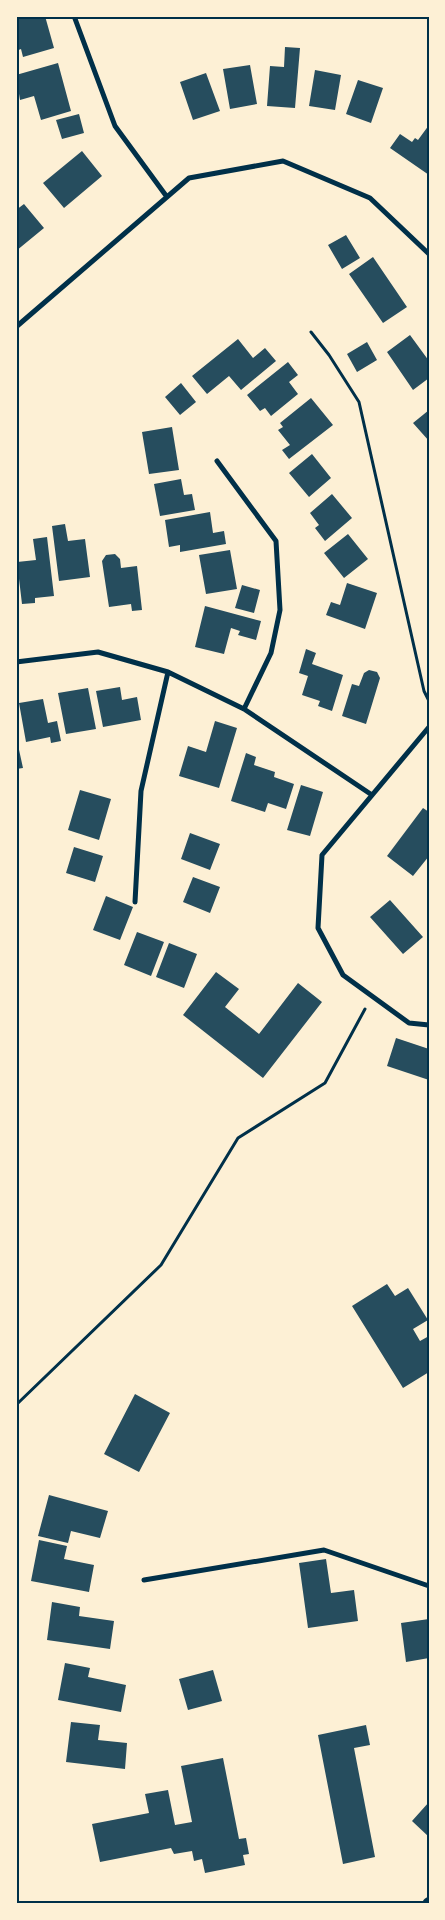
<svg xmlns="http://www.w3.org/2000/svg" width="445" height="1920" font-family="'Roboto Condensed',sans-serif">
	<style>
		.building { fill: #264d5e }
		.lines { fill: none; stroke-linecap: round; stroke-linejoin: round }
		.path { stroke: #003049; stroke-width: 3 }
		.minor { stroke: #003049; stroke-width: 5 }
		.primary { stroke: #003049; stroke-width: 12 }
		.neatline { fill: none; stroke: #003049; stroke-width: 2 }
	</style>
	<rect width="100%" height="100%" fill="#fdf0d5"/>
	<path class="building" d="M16,16H45L54,48L23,57L21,49L16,51Z
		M285,47L300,48L295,108L267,106L270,66L284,67Z
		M58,63L71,111L41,120L34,96L20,100L16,75Z
		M250,65L257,104L230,109L223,69Z
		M315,70L341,75L335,110L309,106Z
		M206,73L220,111L193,120L180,82Z
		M358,80L383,88L371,123L346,114Z
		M79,114L84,133L62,139L56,120Z
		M429,125V175L390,148L400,134L412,142L415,138L418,140Z
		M82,151L102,176L64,208L43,183Z
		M24,204L44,228L16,251V210Z
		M346,235L360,258L342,269L328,245Z
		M373,257L407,307L383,323L349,274Z
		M410,335L429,361V378L413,390L387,352Z
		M238,339L253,358L265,348L276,361L241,390L229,376L207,394L192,376Z
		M367,342L377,360L357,372L347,354Z
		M288,362L298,375L289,382L298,394L271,416L265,408L260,411L247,395Z
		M181,383L196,402L180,415L165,397Z
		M311,398L333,425L289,459L282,450L290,445L278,430L283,427L280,423Z
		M429,410V441L413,423Z
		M172,427L179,470L149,474L142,432Z
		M312,454L331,478L309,497L289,473Z
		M181,479L184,495L192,494L195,510L160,516L154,484Z
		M332,494L352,518L325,541L315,528L319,525L310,513Z
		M210,512L213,533L224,531L226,544L180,552V545L169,547L165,520Z
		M65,524L68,541L85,539L90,577L59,581L52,526Z
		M348,534L368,559L344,578L324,553Z
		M47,537L54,596L35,598V603L22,604L17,562L36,560L33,539Z
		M230,550L237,589L206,594L199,555Z
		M115,554L120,559L121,568L137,566L142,610L132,611L131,604L109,607L102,561L106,555Z
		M347,583L377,593L365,629L326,615L331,602L340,605Z
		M242,585L260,590L254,613L235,608Z
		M205,606L261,621L256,640L238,635L240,631L231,628L224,654L195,647Z
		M306,649L316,653L312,664L343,675L332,711L318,706L320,701L302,695L308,676L299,673Z
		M369,670L377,672L380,678L366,724L342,716L352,684L359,686L364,673Z
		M120,687L122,700L137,697L141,720L103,727L96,691Z
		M88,688L96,729L66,734L58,693Z
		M43,699L48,723L57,721L61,741L51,743L50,737L26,742L19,703Z
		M215,721L237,728L219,788L179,776L188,746L206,752Z
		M16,736L23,768L16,769Z
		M246,753L256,757L254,765L275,772L274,777L294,784L286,809L268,803L265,812L231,801Z
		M301,785L323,792L310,836L287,830Z
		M80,790L111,799L99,840L68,830Z
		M423,808L429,812V856L413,876L387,856Z
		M190,833L220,844L210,870L181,859Z
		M74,847L103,856L95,882L66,873Z
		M193,877L220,887L210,913L183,902Z
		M106,896L133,907L120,940L93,930Z
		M390,900L423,937L403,954L370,917Z
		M137,932L164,942L151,976L124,965Z
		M169,943L197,954L184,988L156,977Z
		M216,972L239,989L225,1007L259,1034L298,983L322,1002L263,1078L183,1015Z
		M396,1038L429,1049V1080L387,1066Z
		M387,1284L395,1296L408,1288L428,1320L413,1329L420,1341L429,1336V1372L403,1388L352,1306Z
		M135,1394L170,1413L139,1472L104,1454Z
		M49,1495L108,1511L100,1538L71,1531L68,1543L38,1536Z
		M39,1540L67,1546L64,1559L94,1565L89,1592L31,1581Z
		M326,1559L331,1593L354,1590L358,1621L308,1628L299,1563Z
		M52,1602L80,1607L79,1616L114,1621L110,1649L47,1640Z
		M429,1619V1658L406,1662L401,1623Z
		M65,1663L90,1668L88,1677L126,1685L121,1712L58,1700Z
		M213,1670L222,1701L188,1710L179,1679Z
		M71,1722L100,1725L98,1740L127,1743L125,1769L66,1762Z
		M366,1725L370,1745L354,1748L375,1857L343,1864L318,1735Z
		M223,1758L239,1839L246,1838L249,1854L243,1855L245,1865L205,1873L202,1859L194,1861L192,1851L174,1854L171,1848L100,1862L92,1824L149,1813L145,1794L168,1790L175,1825L192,1822L181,1766Z
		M429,1802V1837L412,1821Z"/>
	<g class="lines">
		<path class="path" d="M311,332L329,355L359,402L424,691L429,701
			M16,1405L161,1265L238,1138L325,1083L365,1009"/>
		<path class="minor" d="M74,16L115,126L167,197
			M16,327L189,178L283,161L370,198L429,254
			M217,461L276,541L280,610L271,653L244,709
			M16,662L98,652L168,672L244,709L372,795
			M429,727L322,855L318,928L343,975L409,1023L429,1025
			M135,902L141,791L168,672
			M144,1580L324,1550L429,1586"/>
		<path class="primary" d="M428,1904L429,1903"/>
	</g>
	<rect width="445" height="1920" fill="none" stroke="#fdf0d5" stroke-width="35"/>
	<rect x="18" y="18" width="410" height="1884" class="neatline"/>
</svg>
